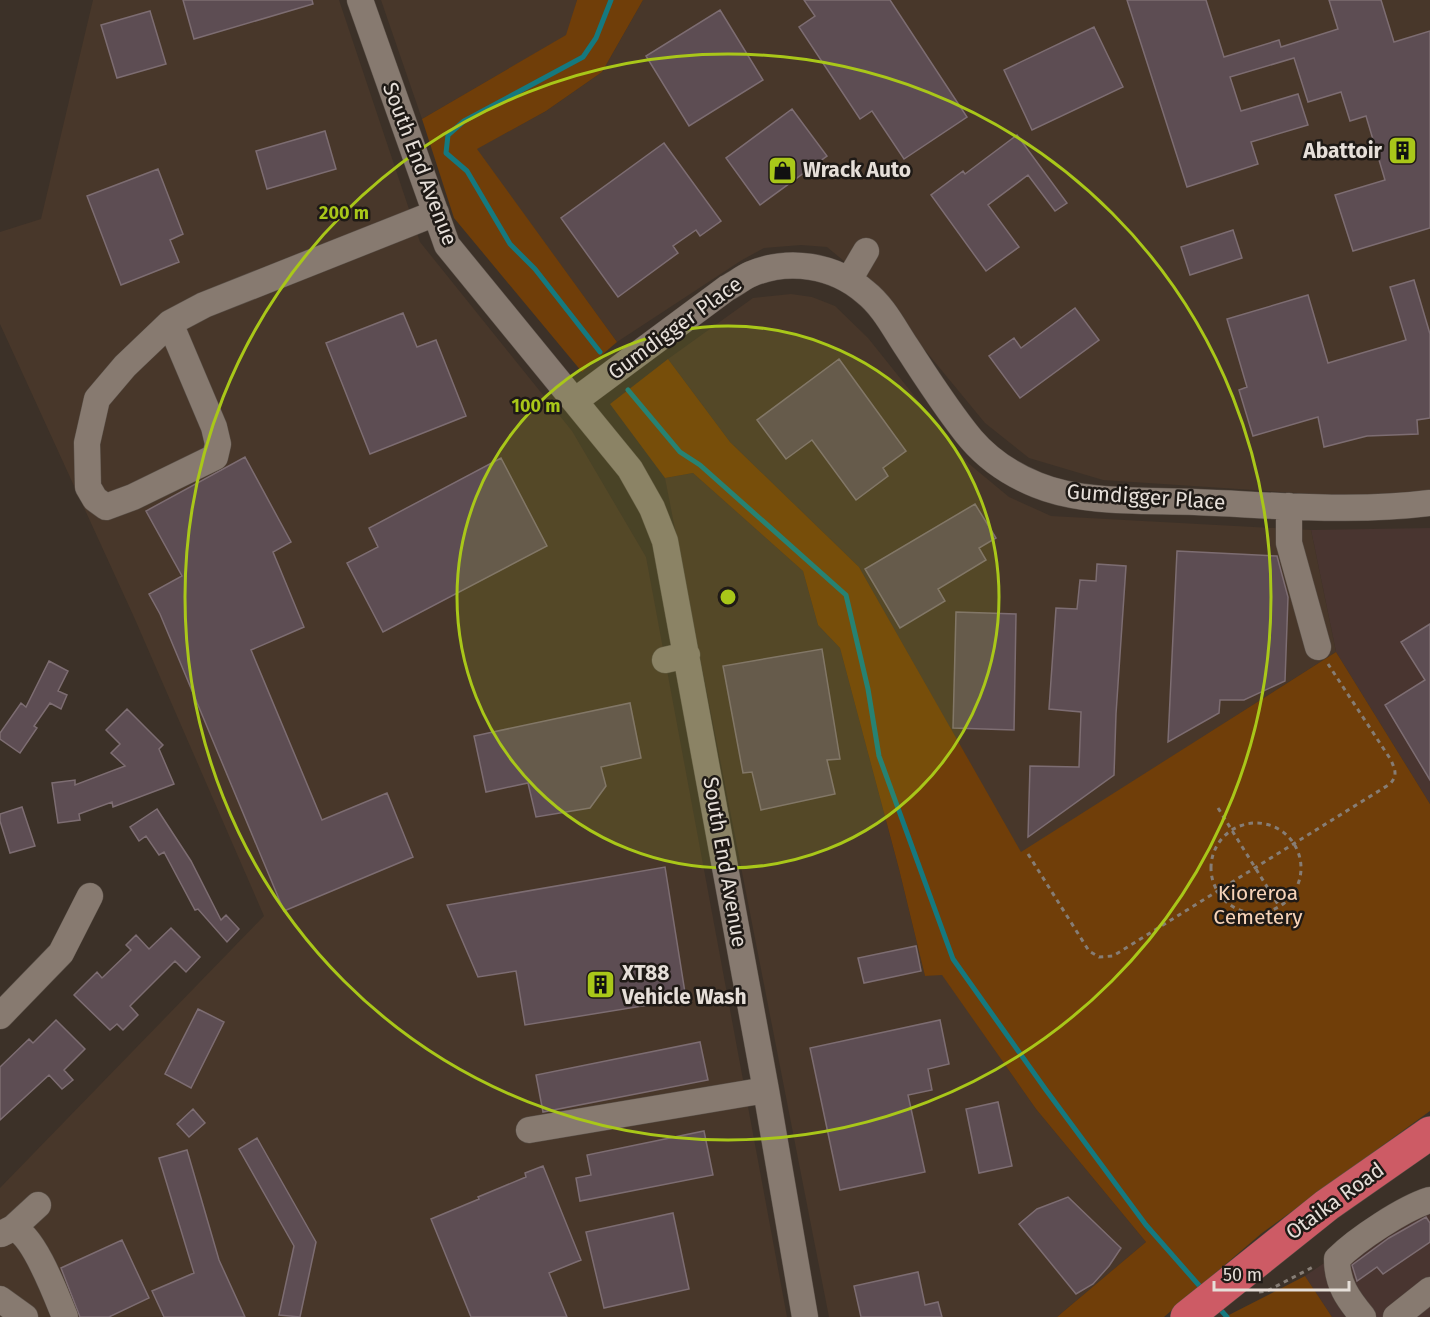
<svg xmlns="http://www.w3.org/2000/svg" width="1430" height="1317" font-family="'Fira Sans',sans-serif">
	<style>
		.commercial { fill: #493530 }
		.built { fill: #48372a }
		.green { fill: #703e09 }
		.lines { fill: none; stroke-linecap: round; stroke-linejoin: round }
		.stream { stroke: #15797f; stroke-width: 5 }
		.building { fill: #5d4d53; stroke: #7d6d72; stroke-width: 1.5 }
		.minor-casing { stroke: #5a5048; stroke-width: 27 }
		.highway-casing { stroke: #5a5048; stroke-width: 34 }
		.path { stroke: #867d75; stroke-width: 3; stroke-dasharray: 4.5 4.5; stroke-linecap: butt }
		.minor { stroke: #877a70; stroke-width: 26 }
		.highway { stroke: #cd5b65; stroke-width: 33 }
		.ring { fill: none; stroke: #a9c719; stroke-width: 3 }
		.labels { text-anchor: middle; stroke-width: 5; stroke-linejoin: round; paint-order: stroke }
		.poi-label { font-size: 21px; font-weight: bold; fill: #e6dfd9; stroke: #1f1a16; text-anchor: start }
		.street-label { font-size: 21px; fill: #e6dfd9; stroke: #1f1a16 }
		.park-label { font-size: 21px; fill: #f7d3b8; stroke: #1f1a16 }
		.centre { fill: #a9c719; stroke: #1f1a16; stroke-width: 3 }
		.ring-label { font-size: 18px; text-anchor: middle; font-weight: bold; fill: #a9c719; stroke: #1f1a16; stroke-width: 5; stroke-linejoin: round; paint-order: stroke }
	</style>
	<rect width="100%" height="100%" fill="#3c3128"/>
	<path class="commercial" d="M1430,528V804L1336,652L1311,530Z
		M1430,1192V1317H1332L1305,1276Z"/>
	<path class="built" d="M93,0H339L420,242L572,431L646,557L787,1317H0V1188L264,916L134,617L0,324V232L41,219Z
		M381,0H577L567,35L422,119Z
		M643,0H1430V497L1417,501L1103,480L1029,458L985,423L868,281L827,247L801,245L764,248L742,260L617,342L476,149L546,111L602,72Z
		M791,294L812,297L835,306L868,338L968,463L1009,497L1051,516L1311,530L1336,652L1021,853L859,567L730,442L668,359L753,298Z
		M693,473L803,571L818,625L840,648L899,869L925,976L942,974L1036,1109L1146,1242L1057,1317H829L665,478Z"/>
	<path class="green" d="M577,0H643L602,72L546,111L477,149L617,342L582,372L454,218L422,119L566,35Z
		M668,359L730,442L859,567L1021,852L1336,652L1430,804V1111L1262,1233L1164,1317H1057L1146,1242L1036,1109L942,975L925,976L899,869L840,648L818,625L803,571L693,473L665,478L610,404Z
		M1305,1276L1332,1317H1225Z"/>
	<g class="lines">
		<path class="stream" d="M600,352L535,269L510,244L467,171L446,153L448,135L464,121L583,57L596,38L611,0
			M628,390L680,452L700,465L846,595L868,689L879,756L953,959L1046,1090L1146,1225L1204,1291
			M1218,1307L1227,1317"/>
	</g>
	<path class="building" d="M183,0H312L313,4L194,39Z
		M804,0H890L967,117L904,159L872,111L860,119L799,27L815,16Z
		M1127,0H1206L1224,57L1279,40L1281,47L1338,29L1329,0H1381L1394,42L1430,31V228L1353,251L1335,195L1385,180L1366,116L1350,121L1341,92L1308,102L1294,58L1230,77L1241,111L1298,94L1308,125L1251,142L1258,164L1187,187Z
		M720,10L763,80L689,126L646,56Z
		M150,11L166,64L117,78L101,25Z
		M1094,27L1123,87L1032,130L1004,70Z
		M792,109L827,156L760,205L726,158Z
		M325,131L336,169L267,189L256,151Z
		M1017,135L1067,203L1055,211L1028,175L988,205L1019,247L986,271L931,195L963,171L965,174Z
		M664,143L721,221L700,236L696,230L673,246L678,253L618,297L561,218Z
		M158,169L183,234L170,240L179,262L121,285L87,196Z
		M1233,230L1242,258L1190,275L1181,247Z
		M1414,280L1430,334V418L1417,420L1418,434L1367,436L1324,447L1318,417L1253,436L1239,390L1247,387L1227,319L1308,295L1328,363L1406,340L1390,287Z
		M1075,308L1099,340L1020,398L989,356L1014,338L1021,348Z
		M403,313L417,347L436,340L466,416L370,454L326,343Z
		M839,359L906,451L883,468L888,476L856,500L812,440L786,459L757,420Z
		M245,457L291,542L273,552L304,627L251,650L322,820L387,793L413,857L284,911L160,614L149,594L182,576L146,511Z
		M501,458L547,546L383,632L347,563L378,547L369,528Z
		M975,504L996,538L979,548L986,560L938,589L945,601L900,628L865,569Z
		M1177,551L1277,556L1288,597L1285,681L1244,700H1220L1219,713L1168,742Z
		M1097,564L1126,566L1116,714L1114,775L1028,837L1030,766L1079,767L1081,712L1049,709L1056,608L1077,609L1080,580L1096,581Z
		M956,612L1016,614L1014,730L953,728Z
		M1430,624V780L1385,705L1425,680L1401,642Z
		M822,649L840,759L827,760L835,794L761,810L752,772L743,773L723,666Z
		M49,661L68,671L58,691L67,695L61,709L50,703L34,726L37,728L20,753L0,739V733L21,703L26,707Z
		M630,703L641,758L601,767L606,786L590,808L536,817L528,783L486,792L474,736Z
		M127,709L163,745L159,749L174,784L113,807L112,802L79,814L80,820L58,823L52,783L75,780V785L125,766L111,753L120,744L106,730Z
		M22,807L35,846L10,853L0,821V814Z
		M157,809L191,861L221,920L226,915L239,929L227,942L198,909L195,910L164,852L159,855L146,836L139,841L130,827Z
		M665,867L686,999L525,1025L516,971L478,977L447,905Z
		M171,928L200,957L186,972L175,961L130,1006L138,1015L123,1030L117,1024L110,1030L74,995L97,972L102,978L131,950L126,945L136,935L149,949Z
		M916,946L921,971L864,983L858,958Z
		M198,1009L224,1022L191,1088L165,1074Z
		M56,1020L85,1049L64,1070L73,1080L62,1089L49,1075L0,1120V1067L29,1039L33,1043Z
		M940,1020L949,1064L928,1069L932,1090L908,1095L925,1172L840,1190L810,1048Z
		M700,1042L708,1080L543,1112L536,1075Z
		M998,1102L1012,1166L979,1173L966,1109Z
		M193,1109L205,1123L189,1137L177,1124Z
		M704,1131L713,1175L580,1201L576,1178L591,1175L587,1155Z
		M257,1138L316,1242L300,1317L279,1315L294,1246L239,1149Z
		M187,1150L219,1260L245,1317H164L152,1291L194,1273L159,1158Z
		M543,1166L581,1260L549,1273L567,1317H471L431,1219L479,1199L478,1197L526,1177L525,1173Z
		M1068,1197L1121,1248L1109,1266L1093,1284L1076,1294L1019,1224L1037,1209Z
		M673,1213L689,1289L604,1308L586,1232Z
		M1426,1217L1430,1223V1242L1383,1274L1377,1267L1357,1281L1352,1265L1389,1238Z
		M122,1240L149,1298L109,1317H80L61,1268Z
		M918,1272L925,1305L938,1302L942,1317H861L854,1286Z"/>
	<g class="lines">
		<defs>
			<path id="minor" d="M360,0L447,245L630,469L652,508L665,541L766,1090L805,1317
				M849,280L866,251
				M170,323L214,427L218,444L215,457L133,497L106,507L95,499L88,487L87,443L97,399L125,366L170,323L204,305L436,213
				M576,400L727,288C735,284 742,278 751,274C789,258 834,265 865,292C883,306 894,328 906,346C927,378 947,410 971,439C989,460 1012,475 1037,485C1083,504 1145,500 1195,502C1273,505 1352,513 1430,503
				M1289,506V543L1318,647
				M665,660L687,655
				M0,1016L61,953L90,896
				M529,1130L766,1090
				M13,1228C34,1235 56,1295 65,1317
				M1,1234L13,1228L38,1205
				M0,1299L25,1317
				M1363,1317C1348,1299 1337,1284 1337,1259C1357,1239 1404,1208 1430,1200
				M1396,1317L1430,1290"/>
			<path id="highway" d="M1187,1317L1327,1205L1430,1133"/>
		</defs>
		<use href="#minor" class="minor-casing"/>
		<use href="#highway" class="highway-casing"/>
		<path class="path" d="M1218,808L1279,906
			M1211 868a45 45 0 1 1 90 0a45 45 0 1 1-90 0Z
			M1028,854L1089,951L1099,957L1113,956L1390,784C1398,775 1395,770 1391,760L1328,664
			M1259,1292L1267,1291L1315,1266"/>
		<use href="#minor" class="minor"/>
		<use href="#highway" class="highway"/>
	</g>
	<circle cx="728" cy="597" r="271" fill="#a9c719" fill-opacity=".12"/>
	<g class="ring">
		<circle cx="728" cy="597" r="271"/>
		<circle cx="728" cy="597" r="543"/>
	</g>
	<defs>
		<symbol id="building-square" viewBox="-11 -11 22 22"><rect x="-9" y="-9" width="18" height="18" rx="4" fill="#a9c719" stroke="#1f1a16"/><path d="M-4-6H4V6H1V3H-1V6H-4ZM-2.5-4.3h1.7v1.8h-1.7ZM.8-4.3h1.7v1.8H.8ZM-2.5-1h1.7V.8h-1.7ZM.8-1h1.7V.8H.8Z" fill="#111"/></symbol>
		<symbol id="shop-square" viewBox="-11 -11 22 22"><rect x="-9" y="-9" width="18" height="18" rx="4" fill="#a9c719" stroke="#1f1a16"/><path d="M-5-2.5h2.3a2.7 3.5 0 0 1 5.4 0H5L5.5 6h-11ZM-1.5-2.5h3a1.5 2.3 0 0 0-3 0Z" fill="#111"/></symbol>
	</defs>
	<g fill-rule="evenodd">
		<use href="#building-square" x="1386" y="134" width="33" height="33"/>
		<use href="#shop-square" x="766" y="154" width="33" height="33"/>
		<use href="#building-square" x="584" y="968" width="33" height="33"/>
	</g>
	<g class="labels">
		<g class="poi-label">
			<text x="1382" y="158" text-anchor="end">Abattoir</text>
			<text x="803" y="177">Wrack Auto</text>
			<text x="622" y="980">XT88<tspan x="622" dy="24">Vehicle Wash</tspan></text>
		</g>
		<g class="street-label">
			<text transform="translate(420 164) rotate(69)" y="7">South End Avenue</text>
			<text transform="translate(675 328) rotate(-36)" y="7">Gumdigger Place</text>
			<text transform="translate(1146 497) rotate(4)" y="7">Gumdigger Place</text>
			<text transform="translate(725 862) rotate(80)" y="7">South End Avenue</text>
			<text transform="translate(1335 1201) rotate(-36)" y="7">Otaika Road</text>
		</g>
		<g class="park-label">
			<text x="1258" y="900">Kioreroa<tspan x="1258" dy="24">Cemetery</tspan></text>
		</g>
	</g>
	<circle cx="728" cy="597" r="9" class="centre"/>
	<g class="ring-label">
		<text x="344" y="219">200 m</text>
		<text x="536" y="412">100 m</text>
	</g>
	<path d="M1214 1281v9h135v-9" fill="none" stroke="#e6dfd9" stroke-width="3"/>
	<text x="1223" y="1281" font-size="18" fill="#e6dfd9" stroke="#1f1a16" stroke-width="4.5" paint-order="stroke">50 m</text>
</svg>
